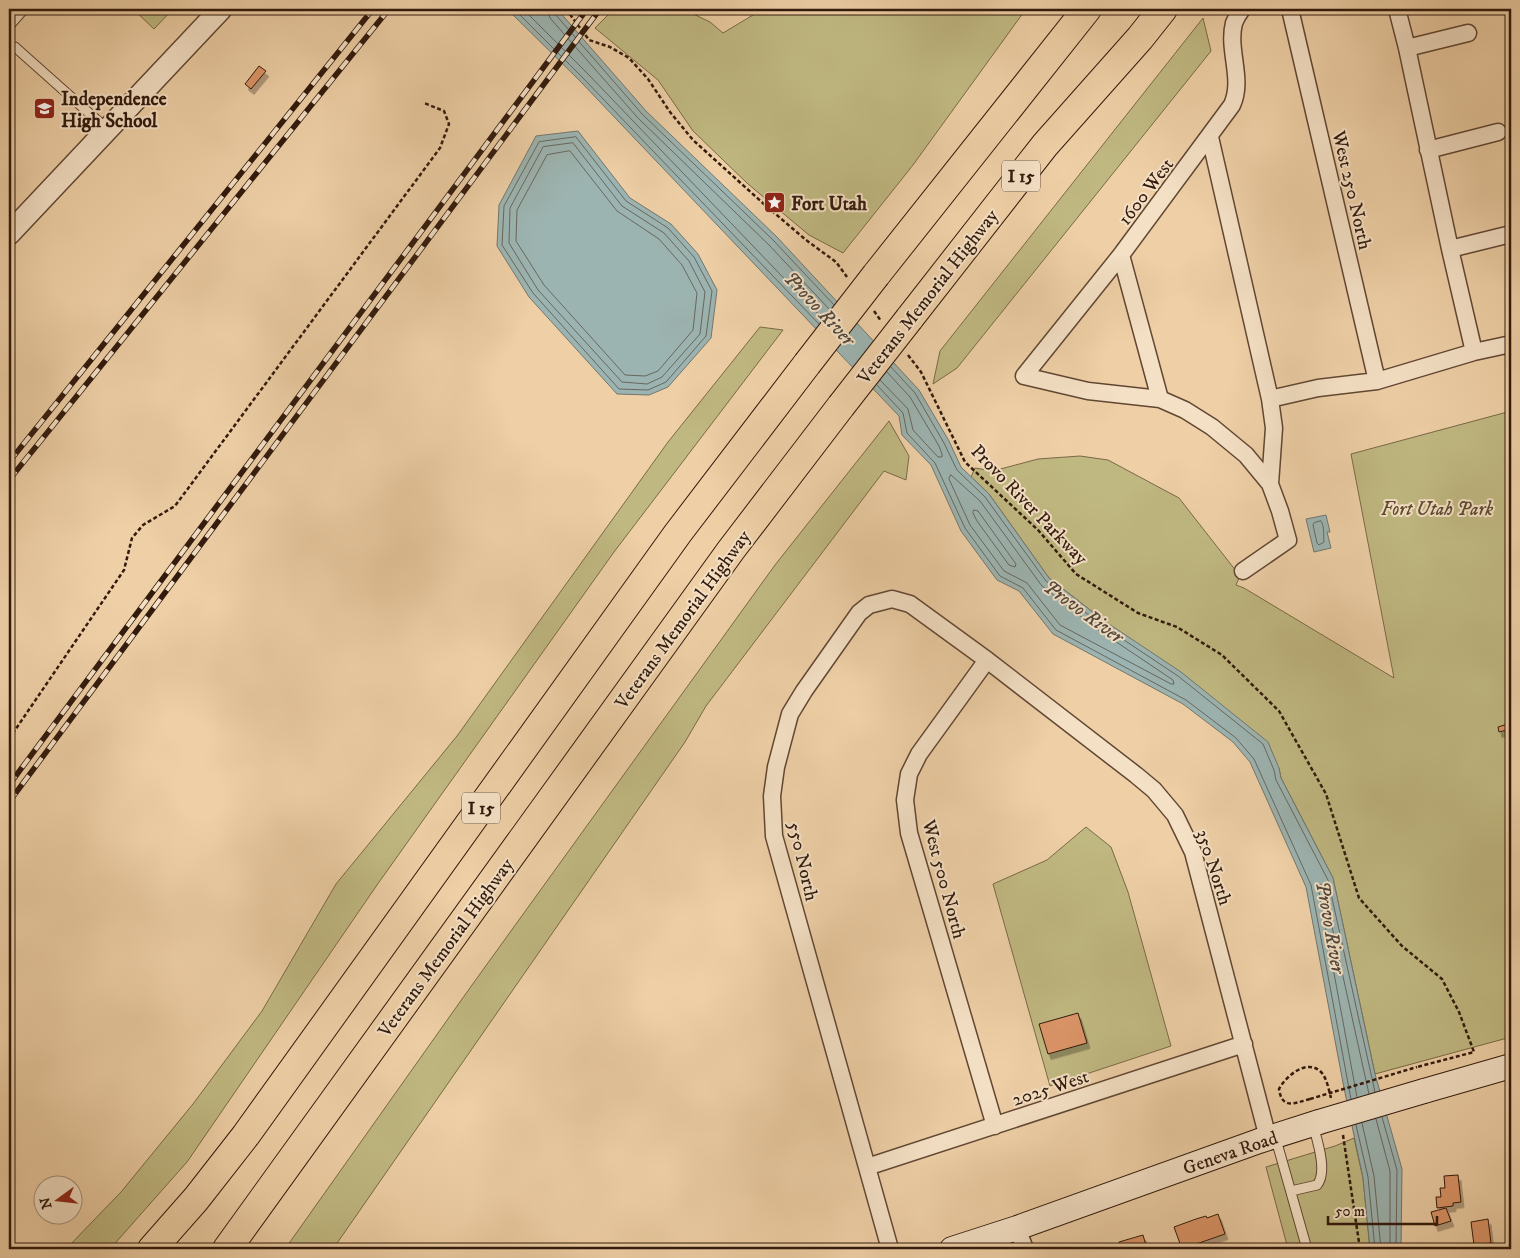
<svg xmlns="http://www.w3.org/2000/svg" width="1520" height="1258" font-family="'IM FELL DW Pica',serif">
	<style>
		.green { fill: #c0b881; stroke: #796947 }
		.water { fill: #9cb4b1; stroke: #72766f }
		.lines { fill: none; stroke-linecap: round; stroke-linejoin: round }
		.shore { stroke: #67675f; stroke-width: 1 }
		.building { fill: #dc9567; stroke: #321a0d; filter: url(#shadow) }
		.service-casing { stroke: #614733; stroke-width: 11 }
		.minor-casing { stroke: #614733; stroke-width: 19 }
		.tertiary-casing { stroke: #614733; stroke-width: 24 }
		.secondary-casing { stroke: #321a0d; stroke-width: 26 }
		.motorway-casing { stroke: #321a0d; stroke-width: 30 }
		.path { stroke: #321a0d; stroke-width: 2.5; stroke-dasharray: 4 2.5; stroke-linecap: butt }
		.service { stroke: #f4e0c5; stroke-width: 9 }
		.minor { stroke: #f4e0c5; stroke-width: 16 }
		.tertiary { stroke: #f4e0c5; stroke-width: 21 }
		.secondary { stroke: #f4e0c5; stroke-width: 24 }
		.motorway { stroke: #eecfa6; stroke-width: 28 }
		.rail-casing { stroke: #321a0d; stroke-width: 5.5 }
		.rail { stroke: #f4e0c5; stroke-width: 4; stroke-dasharray: 11; stroke-linecap: butt }
		.secondary-bridge-casing { stroke: #321a0d; stroke-width: 26; stroke-linecap: butt }
		.motorway-bridge-casing { stroke: #321a0d; stroke-width: 30; stroke-linecap: butt }
		.path-bridge { stroke: #321a0d; stroke-width: 2.5; stroke-dasharray: 4 2.5; stroke-linecap: butt }
		.secondary-bridge { stroke: #f4e0c5; stroke-width: 24 }
		.motorway-bridge { stroke: #eecfa6; stroke-width: 28 }
		.labels { text-anchor: middle; stroke-width: 4; stroke-linejoin: round; paint-order: stroke }
		.shield { fill: #f4e0c5; stroke: #6c5544; stroke-width: 1 }
		.shield-label { font-size: 18px; font-weight: bold; fill: #321a0d }
		.poi-label { font-size: 19px; font-weight: bold; fill: #321a0d; stroke: #f4e0c5; text-anchor: start }
		.street-label { font-size: 19px; fill: #321a0d; stroke: #f4e0c5 }
		.park-label { font-size: 19px; font-style: italic; fill: #5d4930; stroke: #f4e0c5 }
		.water-label { font-size: 20px; font-style: italic; fill: #52483e; stroke: #f4e0c5 }
	</style>
	<defs>
		<filter id="shadow"><feDropShadow dx="3" dy="5.5" stdDeviation="0" flood-color="#0004"/></filter>
	</defs>
	<rect width="100%" height="100%" fill="#eecfa6"/>
	<filter id="stains"><feTurbulence type="fractalNoise" baseFrequency=".004" numOctaves="4"/><feColorMatrix values="0 0 0 0 .2 0 0 0 0 .09 0 0 0 0 .02 0 0 0 .5 -.17"/></filter>
	<radialGradient id="worn" r=".72"><stop offset=".6" stop-color="#630" stop-opacity="0"/><stop offset="1" stop-color="#630" stop-opacity=".3"/></radialGradient>
	<path class="green" d="M133,9H173L154,29Z
		M614,9H683L710,22L723,33L763,9H1026L913,165L843,253L809,235L748,184L693,131L658,80L595,28Z
		M1203,18L1211,51L957,368L933,384L940,351Z
		M760,327L783,330L614,552L377,885L187,1162L110,1249H66L121,1192L193,1104L262,1011L336,884L457,736L668,442Z
		M1511,411V1037L1375,1074L1333,878L1281,778L1279,768L1103,620L1049,578L989,494L971,477L975,468L993,471L1038,459L1080,456L1108,460L1179,498L1240,576L1236,585L1244,588L1394,678L1351,454Z
		M889,421L909,456L906,480L884,471L706,706L685,742L333,1249H285L472,985L775,565Z
		M1086,827L1111,847L1128,892L1171,1046L1050,1086L993,884L1047,860Z
		M1354,1138L1363,1178L1370,1249H1288L1266,1167L1335,1146Z"/>
	<path class="water" d="M507,9H557L646,111L777,237L919,390L949,441L961,467L989,494L1049,578L1103,620L1181,672L1268,742L1279,768L1281,778L1333,878L1375,1074L1402,1169L1401,1249H1370L1363,1178L1344,1088L1306,887L1250,762L1233,742L1183,704L1053,634L1019,591L997,580L961,531L931,465L902,435L899,416L580,81Z
		M578,131L630,198L671,224L698,254L717,290L711,338L668,387L649,395L617,394L529,297L497,246L499,205L536,136Z
		M1326,515L1330,532H1327L1331,548L1314,552L1306,519Z"/>
	<g class="lines">
		<path class="shore" d="M514,9L583,78L819,324
			M523,9L588,74L823,319
			M547,9L550,18L638,118L769,245L830,310
			M554,9L555,14L642,114L773,240L834,305
			M576,137L626,201L668,228L694,257L712,291L706,336L666,382L648,390L619,389L533,293L502,245L504,206L539,142Z
			M573,143L622,206L664,233L689,261L705,292L700,334L662,377L647,384L622,382L538,290L509,243L510,208L543,147Z
			M570,151L617,211L659,239L682,265L697,293L693,330L658,371L645,376L625,375L544,285L516,241L517,210L547,155Z
			M891,367L915,393L944,443L957,470L985,497L1046,581L1100,624L1178,676L1263,744L1274,770L1276,780L1328,880L1375,1092
			M880,380L908,409L913,430L938,457H942V454L939,446L910,397L887,372
			M877,385L903,413L907,433L935,463L965,528L1000,576L1023,588L1056,630L1186,700L1236,738L1254,759L1311,885L1351,1099
			M951,475L980,501L1042,586L1097,629L1173,680L1174,684H1171L1060,625L1027,583L1004,571L970,525L949,479Z
			M974,510L978,511L1016,564L1015,567L1009,565L977,521L973,513Z
			M1321,521C1325,527 1323,535 1324,542L1319,545L1317,543L1313,525L1314,523Z
			M1357,1097L1318,887L1320,884L1323,886L1369,1094
			M1382,1117L1397,1170L1396,1249
			M1376,1119L1390,1171V1249
			M1362,1123L1374,1176L1381,1249
			M1356,1125L1368,1177L1375,1249"/>
	</g>
	<path class="building" d="M259,66L266,71L251,89L245,84Z
		M1511,723V729L1499,732L1498,727Z
		M1078,1013L1087,1043L1048,1054L1039,1024Z
		M1458,1175L1461,1202L1453,1203V1206L1437,1208L1436,1197H1441L1440,1188H1445L1444,1176Z
		M1446,1208L1451,1221L1435,1226L1431,1212Z
		M1218,1214L1225,1234L1182,1249L1174,1227L1196,1219L1206,1216L1207,1218Z
		M1488,1219L1491,1243L1474,1245L1471,1222Z
		M1143,1235L1147,1249H1121L1119,1242Z"/>
	<g class="lines">
		<defs>
			<path id="service" d="M9,26L24,9
				M9,47H15L107,129
				M1275,1136L1307,1249
				M1291,1191L1317,1185C1328,1172 1317,1140 1313,1125"/>
			<path id="minor" d="M1242,9C1239,13 1236,18 1234,23C1227,50 1244,79 1232,105L1121,255L1024,376L1088,391L1160,399L1185,410L1212,427L1246,455L1270,484
				M1290,9L1377,381
				M1397,9L1407,48L1450,249L1474,352
				M1407,48L1468,33
				M1210,137L1270,399L1274,428L1270,484L1280,511L1288,540L1243,571
				M1428,150L1498,132
				M1450,249L1511,234
				M1121,255L1160,399
				M1270,399L1318,388L1377,381L1474,352L1511,344
				M987,660L919,754L909,774L905,800L909,833L995,1126
				M867,1167L1244,1044
				M1017,1228L1025,1249
				M890,1249L774,836L772,796L776,767L790,714L804,691L859,613L869,605L892,599L910,604L987,660L1136,775L1154,790L1175,815L1193,852L1268,1138"/>
			<path id="tertiary" d="M9,234L221,9"/>
			<path id="secondary" d="M1424,1091L1511,1066
				M952,1249L1017,1228L1259,1141L1319,1122"/>
			<path id="motorway" d="M876,275L1087,9
				M909,319L1045,145L1140,38L1163,9
				M152,1249L196,1199L246,1135L678,533L807,364
				M227,1249L731,550L841,406"/>
		</defs>
		<use href="#service" class="service-casing"/>
		<use href="#minor" class="minor-casing"/>
		<use href="#tertiary" class="tertiary-casing"/>
		<use href="#secondary" class="secondary-casing"/>
		<use href="#motorway" class="motorway-casing"/>
		<path class="path" d="M566,9L589,40L610,47L629,58L648,79L670,112L693,140L765,205L806,240L836,262L847,277
			M874,311L881,321
			M908,355L921,372L965,462L1038,530L1076,574L1138,613L1177,627L1222,655L1279,711L1326,794L1359,898L1402,946L1442,979L1459,1012L1474,1052L1417,1067
			M9,739L124,570L132,538L143,525L175,506L440,148L449,124L444,111L424,103
			M1310,1099C1295,1103 1282,1110 1279,1089C1286,1076 1307,1058 1321,1072C1327,1078 1329,1091 1331,1098
			M1343,1135L1360,1249"/>
		<use href="#service" class="service"/>
		<use href="#minor" class="minor"/>
		<use href="#tertiary" class="tertiary"/>
		<use href="#secondary" class="secondary"/>
		<use href="#motorway" class="motorway"/>
		<defs>
			<path id="rail" d="M9,462L373,9
				M9,480L389,9
				M9,785L587,9
				M9,802L600,9"/>
		</defs>
		<use href="#rail" class="rail-casing"/>
		<use href="#rail" class="rail"/>
		<defs>
			<path id="secondary-bridge" d="M1319,1122L1424,1091"/>
			<path id="motorway-bridge" d="M807,364L876,275
				M841,406L909,319"/>
		</defs>
		<use href="#secondary-bridge" class="secondary-bridge-casing"/>
		<use href="#motorway-bridge" class="motorway-bridge-casing"/>
		<path class="path-bridge" d="M1310,1099L1417,1067"/>
		<use href="#secondary-bridge" class="secondary-bridge"/>
		<use href="#motorway-bridge" class="motorway-bridge"/>
	</g>
	<defs>
		<symbol id="school-square" viewBox="-11 -11 22 22"><rect x="-9" y="-9" width="18" height="18" rx="4" fill="#8f2418" stroke="#f4e0c5"/><path d="M0-5L7-2L0 1L-7-2ZM-4 1L0 2.5L4 1V4Q0 6-4 4Z" fill="#fff"/></symbol>
		<symbol id="sight-square" viewBox="-11 -11 22 22"><rect x="-9" y="-9" width="18" height="18" rx="4" fill="#8f2418" stroke="#f4e0c5"/><path d="M0-6L1.8-2.2L6-1.7L2.9 1.2L3.7 5.4L0 3.3L-3.7 5.4L-2.9 1.2L-6-1.7L-1.8-2.2Z" fill="#fff"/></symbol>
	</defs>
	<g fill-rule="evenodd">
		<use href="#school-square" x="32" y="96" width="25" height="25"/>
		<use href="#sight-square" x="762" y="190" width="25" height="25"/>
	</g>
	<g class="labels">
		<g class="shield">
			<rect x="1002" y="160.5" width="38" height="31" rx="4"/>
			<rect x="462" y="792.5" width="38" height="31" rx="4"/>
		</g>
		<g class="shield-label">
			<text x="1021" y="182">I 15</text>
			<text x="481" y="814">I 15</text>
		</g>
		<g class="poi-label">
			<text x="61" y="105">Independence<tspan x="61" dy="22">High School</tspan></text>
			<text x="791" y="210">Fort Utah</text>
		</g>
		<g class="street-label">
			<text transform="translate(1353 190) rotate(77)" y="7">West 250 North</text>
			<text transform="translate(1145 191) rotate(-53)" y="7">1600 West</text>
			<text transform="translate(927 296) rotate(-52)" y="7">Veterans Memorial Highway</text>
			<text transform="translate(1030 504) rotate(46)" y="7">Provo River Parkway</text>
			<text transform="translate(682 619) rotate(-54)" y="7">Veterans Memorial Highway</text>
			<text transform="translate(804 861) rotate(77)" y="7">550 North</text>
			<text transform="translate(1215 867) rotate(72)" y="7">350 North</text>
			<text transform="translate(945 879) rotate(75)" y="7">West 500 North</text>
			<text transform="translate(445 947) rotate(-54)" y="7">Veterans Memorial Highway</text>
			<text transform="translate(1050 1087) rotate(-18)" y="7">2025 West</text>
			<text transform="translate(1230 1152) rotate(-19)" y="7">Geneva Road</text>
		</g>
		<g class="park-label">
			<text x="1437" y="515">Fort Utah Park</text>
		</g>
		<g class="water-label">
			<text transform="translate(820 308) rotate(47)" y="7">Provo River</text>
			<text transform="translate(1084 611) rotate(36)" y="7">Provo River</text>
			<text transform="translate(1331 927) rotate(80)" y="7">Provo River</text>
		</g>
	</g>
	<rect width="1520" height="1258" fill="none" stroke="#eecfa6" stroke-width="30"/>
	<rect x="10" y="10" width="1500" height="1238" fill="none" stroke="#321a0d" stroke-width="2.5"/>
	<rect x="15" y="15" width="1490" height="1228" fill="none" stroke="#321a0d"/>
	<g transform="translate(58 1200) rotate(255)"><circle r="24" fill="#f4e0c5" stroke="#a6917b"/>
	<path d="M0-4L9 19L0 12L-9 19Z" fill="#8f2418"/>
	<text y="-8" font-size="14" font-weight="bold" text-anchor="middle" fill="#321a0d">N</text>
	</g>
	<path d="M1328 1216v8h109v-8" fill="none" stroke="#321a0d" stroke-width="2.5"/>
	<text x="1335" y="1216" font-size="15" fill="#321a0d" stroke="#f4e0c5" stroke-width="4" paint-order="stroke">50 m</text>
	<rect width="100%" height="100%" filter="url(#stains)"/>
	<rect width="100%" height="100%" fill="url(#worn)"/>
</svg>
